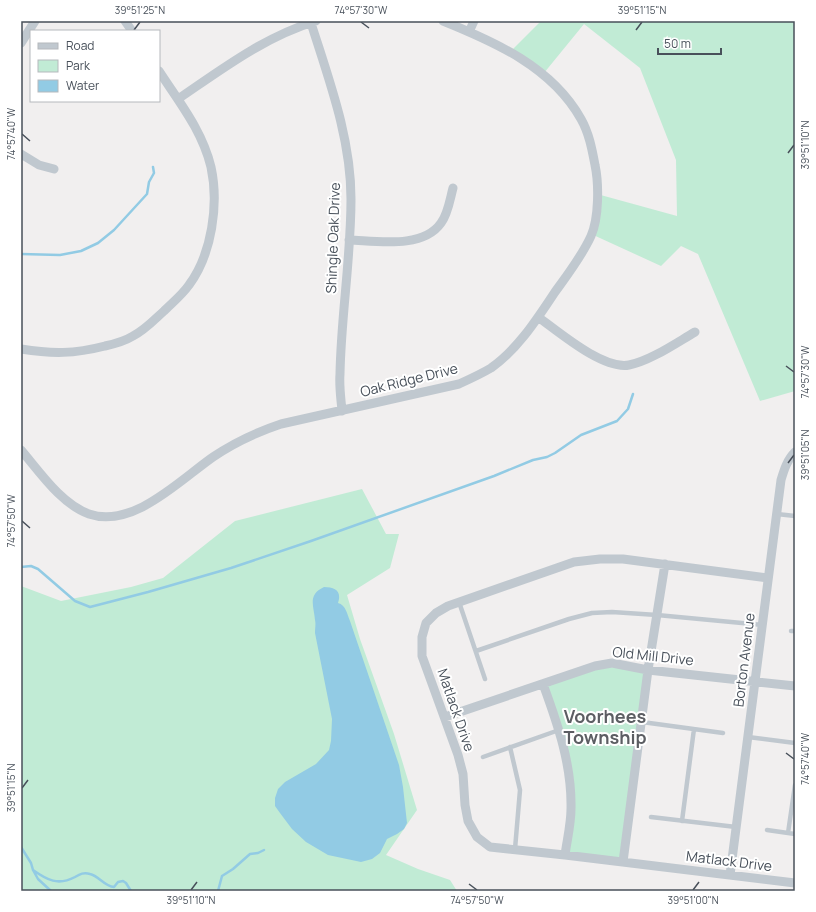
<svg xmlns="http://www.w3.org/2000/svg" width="816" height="912" font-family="Manrope,sans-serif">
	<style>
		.green { fill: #c1ebd5 }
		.water { fill: #92cbe4 }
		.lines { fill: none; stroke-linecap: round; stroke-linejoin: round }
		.stream { stroke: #92cbe4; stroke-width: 2.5 }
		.service { stroke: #c0c8cf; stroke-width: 4.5 }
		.minor { stroke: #c0c8cf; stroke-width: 9 }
		.ticks { fill: none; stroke: #48505a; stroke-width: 1.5 }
		.labels { text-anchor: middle; stroke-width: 4; stroke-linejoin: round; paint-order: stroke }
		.street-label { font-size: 14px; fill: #48505a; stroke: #fff }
		.district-label { font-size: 18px; font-weight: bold; fill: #5c5e63; stroke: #fff }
		.neatline { fill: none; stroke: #48505a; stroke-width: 1.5 }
		.ticks-label { font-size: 10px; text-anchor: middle; fill: #48505a }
	</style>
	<rect width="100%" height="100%" fill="#f1efef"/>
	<path class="green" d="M541,21H795V391L760,401L698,254L681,246L661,266L589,233L597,194L677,216L676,160L640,68L584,24L544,73L511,51Z
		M362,489L386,534H399L390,568L347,595L360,639L394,734L417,810L386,855L418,869L450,880L457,891H21V586L61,601L131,587L163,578L235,521Z
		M595,666L648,670L623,862L565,855L569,769L543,684Z"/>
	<path class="water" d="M324,587C335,587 342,591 338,603C346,605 347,614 350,621L399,765L403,787L407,823L404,829L397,834L387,839L380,853L372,859L361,862L328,855L306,842L292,829L280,813L275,806V798L278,789L285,782L316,764L329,750L331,741L332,719L315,633C315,628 316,624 315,620C314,606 307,595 324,587Z"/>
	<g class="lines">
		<path class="stream" d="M21,254L60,255L81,251L98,243L114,230L147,194L149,182L154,173L153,167
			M21,567L31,566L38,569L75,601L90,607L148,592L231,568L311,541L494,476L533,460L547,457L555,453L581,435L617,421L628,409L633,394
			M21,847L31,863L33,870L38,879L51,891
			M33,870C47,880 58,886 75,877C80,874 84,872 90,874C99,876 104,886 114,887L118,882L123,881L126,883L131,891
			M218,891L222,876L233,869L250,854L258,853L264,850"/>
		<path class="service" d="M777,514L795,516
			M459,602L485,679
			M791,631H795
			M476,651L569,619L592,613L612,612L657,615L763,625
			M642,722L723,733
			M748,737L795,743
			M510,747L520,790L515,849
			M483,757L559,730
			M651,817L736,827
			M682,821L694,729
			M767,830L795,834
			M788,833L795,785"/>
		<path class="minor" d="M125,21L132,31
			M311,23C329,80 351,138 351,199C351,258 341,316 340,374C339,386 341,399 342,411
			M469,32L474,21
			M21,43L35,21
			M178,99C222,69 264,37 316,21
			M21,154L39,165L54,169
			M349,240C377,241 423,249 441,223C448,214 450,199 453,188
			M538,317C559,332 603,370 629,365C650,361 676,343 695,332
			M21,349C52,354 74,354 105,346C114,344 125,341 133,336C145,330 154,320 164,311C172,303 182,295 189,285C212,254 219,204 211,167C202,130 179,102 159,71
			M21,450C39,471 61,504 89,514C133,529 180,480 213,457C235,442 257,432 281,424L459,384C470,379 481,374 491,368C518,349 537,319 555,292C568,274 582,256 591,236C599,218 599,184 595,165C592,149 589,133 581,119C552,67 495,42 443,21
			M768,578L623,559H600L574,562L448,606L436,613L426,623L422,637V656L458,755L463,774L465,805L468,821L477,837L490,847L565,855L795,883
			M543,684C558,725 572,765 571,809C571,824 567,840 565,855
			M445,717L595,666L612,663L648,670L795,686
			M623,862L648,670L665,564
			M730,875L781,480C784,470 787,460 795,452"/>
	</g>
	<path class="ticks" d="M361,22L369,28M134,30L140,22M636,30L642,22M22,134L30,141M788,153L794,145M786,366L794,372M788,463L794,455M22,521L30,528M786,753L794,759M22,788L28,780M469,884L477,890M191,890L197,882M693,890L699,882"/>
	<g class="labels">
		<g class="street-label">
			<text transform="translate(333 238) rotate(-88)" y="5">Shingle Oak Drive</text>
			<text transform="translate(409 380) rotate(-14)" y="5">Oak Ridge Drive</text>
			<text transform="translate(653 656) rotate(6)" y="5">Old Mill Drive</text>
			<text transform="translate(744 660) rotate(-83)" y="5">Borton Avenue</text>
			<text transform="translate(456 710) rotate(71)" y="5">Matlack Drive</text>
			<text transform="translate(729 861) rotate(7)" y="5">Matlack Drive</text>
		</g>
		<g class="district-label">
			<text x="605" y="723">Voorhees<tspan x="605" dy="21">Township</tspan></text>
		</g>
	</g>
	<rect width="816" height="912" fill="none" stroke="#ffffff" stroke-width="44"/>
	<rect x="30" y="30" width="130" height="72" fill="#ffffff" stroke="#b6b9bd"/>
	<rect x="38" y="43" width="20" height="6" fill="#c0c8cf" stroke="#b6b9bd"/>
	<text x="66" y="50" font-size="12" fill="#48505a">Road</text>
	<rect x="38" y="60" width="20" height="12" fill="#c1ebd5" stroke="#b6b9bd"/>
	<text x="66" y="70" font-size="12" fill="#48505a">Park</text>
	<rect x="38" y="80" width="20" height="12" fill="#92cbe4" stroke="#b6b9bd"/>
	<text x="66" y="90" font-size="12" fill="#48505a">Water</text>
	<path d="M658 48v6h63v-6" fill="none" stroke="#48505a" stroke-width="2"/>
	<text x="664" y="48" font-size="12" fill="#48505a" stroke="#ffffff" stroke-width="3" paint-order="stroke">50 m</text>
	<rect x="22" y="22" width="772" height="868" class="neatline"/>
	<g class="ticks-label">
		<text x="140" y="14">39°51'25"N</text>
		<text x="361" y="14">74°57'30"W</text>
		<text x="642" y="14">39°51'15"N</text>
		<text transform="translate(11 134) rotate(-90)" y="4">74°57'40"W</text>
		<text transform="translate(805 145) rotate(-90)" y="4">39°51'10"N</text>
		<text transform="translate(805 372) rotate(-90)" y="4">74°57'30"W</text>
		<text transform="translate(805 455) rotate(-90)" y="4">39°51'05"N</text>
		<text transform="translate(11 521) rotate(-90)" y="4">74°57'50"W</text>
		<text transform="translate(805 759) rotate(-90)" y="4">74°57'40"W</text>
		<text transform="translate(11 788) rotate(-90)" y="4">39°51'15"N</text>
		<text x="191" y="904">39°51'10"N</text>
		<text x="477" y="904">74°57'50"W</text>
		<text x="693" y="904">39°51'00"N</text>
	</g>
</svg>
